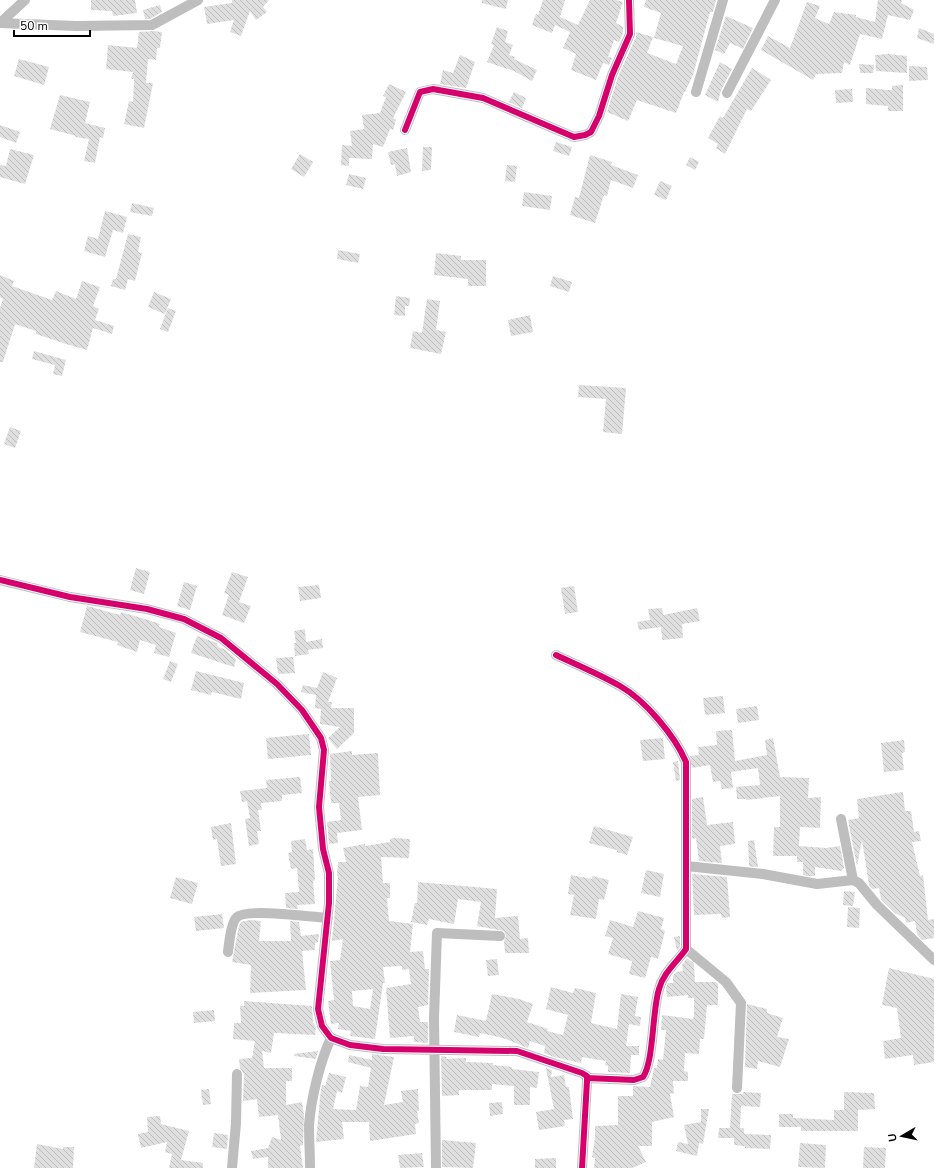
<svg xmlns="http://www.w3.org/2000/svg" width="934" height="1168" font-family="'Nunito Sans',sans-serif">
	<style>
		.building { fill: url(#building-back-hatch); fill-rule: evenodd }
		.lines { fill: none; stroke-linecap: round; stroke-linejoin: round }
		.minor { stroke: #bebebe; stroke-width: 10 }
		.cycleway-casing { stroke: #fff; stroke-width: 8 }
		.cycleway { stroke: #d6006c; stroke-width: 6 }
	</style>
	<defs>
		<pattern id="building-back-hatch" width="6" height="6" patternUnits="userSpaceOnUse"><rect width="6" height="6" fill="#dfdfdf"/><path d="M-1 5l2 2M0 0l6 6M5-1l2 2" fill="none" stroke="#bebebe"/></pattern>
	</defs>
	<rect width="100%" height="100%" fill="#fff"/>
	<path class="building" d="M91,0H135L137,13L113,16L112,11L91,10Z
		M232,0H269L263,7L267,12L256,20L250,11L241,36L230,32L234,20L207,24L204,7L232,3Z
		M482,0H508L506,9L482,3Z
		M543,0H565L560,17L578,25L590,0H616L623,2L616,23L623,27V33L619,42L614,40L608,57L612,58L609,65L603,63L596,80L571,70L576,54L563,48L570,32L555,25L552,33L532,25L536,14L538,15Z
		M646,0H716L713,12H710L693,75L685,92H684L676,113L637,100L628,121L607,112L618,77L636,37V32L653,37L647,53L676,64L683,46L654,38L661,13L644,7Z
		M878,0H902L901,3L914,10L910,20L888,15L882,39L860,34L850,65L844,62L842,73L816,74L813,80L761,50L768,36L790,48L807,2L820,6L815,18L829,24L834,12L856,15V17L875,22Z
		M160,5L162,12L150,19H145L143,10Z
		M726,16L753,28L743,49L730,43L724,54L715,50Z
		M497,27L508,31L505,42L513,45L509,55L515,57L514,59L537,70L532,81L514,71L487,62L494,45L491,44Z
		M919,28L934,34V44L917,38Z
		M154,31L162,32L160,48H157L156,60L148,59L146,83H153L144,128L124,124L129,101L133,102L134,79H131L133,72L106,69L108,45L137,48L139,32Z
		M888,54L907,56V73L876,71L875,55Z
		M460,55L475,62L466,88L440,84L443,70L453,73Z
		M19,59L49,67L44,85L14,76Z
		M720,62L732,69L721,90L718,102L705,95Z
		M859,64L874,65L873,73H860Z
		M909,66L927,67L928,80L909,81Z
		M752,68L771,80L751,111L747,109L725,154L716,148L718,144L708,138L720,116L723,118Z
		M389,84L406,92L393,118L396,120L393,130L390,129L383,147L373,144L372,159L349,158V166L341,165L342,145L352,146L350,131L364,129L362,115L380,113L386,97L383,96Z
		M903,85V111H888V106L866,104V88L888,90H892V86Z
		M852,89L853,102L836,103L835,90Z
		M514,92L526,98L522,108L509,102Z
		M60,95L90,102L85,123L105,128L103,138L100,137L95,163L84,161L89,139L75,137L76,136L50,129Z
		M0,125L20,132L16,143L0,137Z
		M556,142L572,147L569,156L553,151Z
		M423,147H432L431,170L422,171Z
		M407,148L411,172L397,176L395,164L391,165L388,152Z
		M10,149L34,155L25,184L0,177V165L6,166Z
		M300,154L313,162L304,177L291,169Z
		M590,155L612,162L611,165L638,175L633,188L611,180L607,196L604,195L595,223L570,215L575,197L579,198Z
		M690,157L699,162L695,170L686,165Z
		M507,165L517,166L515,182L505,181Z
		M349,174L366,178L363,189L346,185Z
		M660,181L672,186L666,200L654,195Z
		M524,192L552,196L550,210L522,206Z
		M132,203L154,208L152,216L130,212Z
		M105,211L127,217L123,233L113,230L105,257L84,251L88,236L98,239Z
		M128,234L141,237L138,252L142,253L135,281L128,279L125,290L111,286L113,279H116Z
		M338,250L360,254L358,263L337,259Z
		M436,253L461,256V260H486V286H468V279L434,275Z
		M0,275L14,281L12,286L52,300L56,291L76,299L82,281L100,287L93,306L99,309L95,320L114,326L112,334L93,328L87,350L66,344L36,334V331L15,324L3,362H0V308L3,299L0,297Z
		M553,276L572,282L569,292L550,286Z
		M154,292L171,299L165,314L148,307Z
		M396,296L410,298L409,306H405V316L394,315Z
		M427,299L440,301L436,330L446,332L441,354L410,348L413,331L422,333Z
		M168,308L176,311L168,332L160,329Z
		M530,315L533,332L511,336L508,320Z
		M34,351L66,360L62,376L53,374L55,365L32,359Z
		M579,385L626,388L622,434L603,432L606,399L578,397Z
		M10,427L21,431L15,448L4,444Z
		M136,568L150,572L144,594L130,590Z
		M232,572L248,577L239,602L251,606L244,623L222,615L229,595L224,593Z
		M184,582L197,586L190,610L177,606Z
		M319,585L321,598L300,601L298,587Z
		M574,586L578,612L565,614L561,588Z
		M87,606L120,615L121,612L148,620L160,624L159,627L176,633L169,657L154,653L156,645L140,640L137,652L117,645L118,642L80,632Z
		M662,608L663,615L697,608L700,621L682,624L683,638L662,640L661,627L639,630L637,622L650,620L648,609Z
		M305,629L306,642L322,639L323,648L308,650L309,654L295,656L294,643H296L294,631Z
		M197,636L217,643L218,647L224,649L236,659L234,667L191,653Z
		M293,657L295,673L278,674L276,658Z
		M170,661L178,664L171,682L163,679Z
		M196,671L244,683L241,699L212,692L211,695L191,690Z
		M323,672L337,678L328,702H332L331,708H354V733L337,749L328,738L340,727L320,724L321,709L315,708L316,695L301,692L303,685L317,688Z
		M723,696L725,713L705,715L703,698Z
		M757,706L759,720L738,723L736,709Z
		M732,730L735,761L767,755L765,740L773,738L780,777L809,778L808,798L821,797L820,828L800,827L799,846L826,848L840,846L844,868L841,871L815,867V876H807L803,875V862H797V856H773L774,827H780V796L746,800V799H737L736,787L760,785L758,768L731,772L733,788L722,789L720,781L713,782L710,765L692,768L690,756L699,755L698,747L717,745L716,731Z
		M309,734L311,755L268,759L266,738Z
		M663,738L665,759L643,761L640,740Z
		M904,740L905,752L902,753L904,770L884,772L881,743Z
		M352,751V755L378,753L380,795L358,797L362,830L337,833L338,843L329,844L327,822L341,820L339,803H331L329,781H331L330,754Z
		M678,761L680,780L676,781L673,762Z
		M300,777L302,793L282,795V801L261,803L262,810H258L261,831H257L259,844L249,846L245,819L250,818L247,801L242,802L240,791L267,788L266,780Z
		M903,792L905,811H911L914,832L919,831L921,841L912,842L920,876L923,875L928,920L934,919V938L922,940L917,934L915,921L906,923L905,918L895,913L881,899L879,888L872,889L869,885L862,840L857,866L848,820L859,818L857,799Z
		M703,797L707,825L733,822L735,844L720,846L722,863L699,861L696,838L692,839V799Z
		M231,823L236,864L221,866L217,839L213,840L211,827Z
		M594,826L633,837L627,855L617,852V850L589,843Z
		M394,838L410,839L409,858L381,857L383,883H390V898H387L389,921L413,924L410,952L423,951L425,969H429L428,1005L418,1007L420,1022H428V1043L414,1042V1036L390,1038L386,988L411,984L409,969L402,970V966L383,967L385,983H383L375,1039L350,1036L351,1031L338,1029L339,1023L331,1024L328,1001L334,1000L330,961L340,960L343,939L332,941L338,876H337L338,862H346L343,848L365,844V846L390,842V839ZM373,989L370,1009L353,1006L352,991Z
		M305,839L307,850L313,849L315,880L313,881L315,904L297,905L298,909L286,908L285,893L299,892L297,868L291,869L288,853L292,852L291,841Z
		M754,840L758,867H756L749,866L748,841Z
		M646,870L664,874L660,897L641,893Z
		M692,874L727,877L730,917L722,918L721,914L694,915Z
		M571,875L592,879V876L609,880L604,900L599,899L596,919L570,915L574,895L568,894Z
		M176,877L198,883L192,904L170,898Z
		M418,882L497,889L495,918L518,916L520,939L528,938L529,953H505L504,941L506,936L504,931L477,926L481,902L458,899L454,924L429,919L427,925L411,922L415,903H417Z
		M844,891L855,892L853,906L843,905Z
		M848,907L860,908L859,928L847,927Z
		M638,911L664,918L661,929L665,931L658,959L651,957L645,978L629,974L632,961L608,954L613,938L605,936L610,920L633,927Z
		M222,914L224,928L196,931L194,917Z
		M250,920L261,921L259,941H291L290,921L299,922L301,936L319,934L318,942L315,943V950L302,951L306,990L250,993L251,965L232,962L239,926L241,922Z
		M680,936V947L677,950L674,937Z
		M687,958L694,964L695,982H716L718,984V1005H707L704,1039H700L699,1054L685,1053L684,1071L688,1072V1081H673L674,1093L670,1094L674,1117L652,1122V1146H638L646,1162L632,1168H594L595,1158L592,1157L595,1138V1126L618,1125V1096H633V1086L650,1087L654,1068H657L658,1059L663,1060L666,1030H661L662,1015L693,1019L694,1016V998H688V995L667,997L666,987L668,983H673V976L676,972L683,971L682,965Z
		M497,959L499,975L488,976L486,960Z
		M889,968L934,979V1062L914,1065L913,1055L885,1059L883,1041L901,1038L897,1008L882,1005Z
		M551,987L573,993L575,988L596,993L591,1023L617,1029L621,994L638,997L635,1016L641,1017L640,1026L629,1024L626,1046H639V1055H631L630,1073L608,1072V1066L605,1065L606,1061L582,1057L581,1063L554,1057L544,1053L545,1046L530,1041L528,1048L503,1038L480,1033L479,1037L454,1032L457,1015L486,1021L492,994L519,999L533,1004L527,1022L548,1029L547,1031L563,1035L568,1015L546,1009Z
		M244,1001L312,1006L313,1022L316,1027L315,1035L274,1033L271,1053L262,1051L264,1068H292V1081H286V1105L302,1102L304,1115L303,1145L300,1146L303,1168H268V1157L253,1159L251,1151L268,1148L272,1137L281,1140L278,1115L259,1117L257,1099L243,1101L244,1074L240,1068L239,1059L252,1058L255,1041L233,1039L234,1023H241L240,1006H244Z
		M747,1004L767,1009V1013L783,1018L777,1037L789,1039L780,1067L758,1061L757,1069L745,1067Z
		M214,1010L215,1021L194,1023L193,1012Z
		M318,1051L316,1059L294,1056V1054Z
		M372,1054L394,1057L384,1105L403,1102L401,1091L418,1089L419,1111H417L419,1123L415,1124L416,1134L370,1141L369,1122H342L344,1139L316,1142L320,1097L322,1085L325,1086L329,1073L346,1077L342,1093L337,1091L333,1109L356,1110L360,1086L368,1087L371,1068L348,1062L349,1055L372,1060Z
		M441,1056L447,1057L446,1059L466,1058V1062L493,1063V1065L512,1067V1069L539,1072L537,1088L530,1087V1105H514V1086L492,1084V1090H459V1095L442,1096Z
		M546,1068L552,1070L551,1077L564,1075L566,1087H569L573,1119L564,1120L565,1126L539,1130L536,1112L554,1109Z
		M209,1089L211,1104L203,1105L201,1090Z
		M743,1092L761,1093L760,1107L741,1106L740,1128H744V1134L771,1135L770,1149L745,1148V1146L734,1145V1138H718L719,1128H730L732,1094H743Z
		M844,1092L874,1093L875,1109L858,1110V1131H801V1127H779V1114H793V1118L834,1120V1110H844Z
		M502,1102L503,1114L490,1116L489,1103Z
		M701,1109H709L703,1144L699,1143L697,1156L676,1151L678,1142L688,1144L684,1125L701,1122Z
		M160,1116L161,1124L189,1131L181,1160L203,1163V1168H169L172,1154L165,1152L167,1142L141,1148L138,1134L148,1132L147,1117Z
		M214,1133L228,1135L227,1149L212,1147Z
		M442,1140L476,1143L473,1168L442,1167Z
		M800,1143L826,1145L825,1168L798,1167Z
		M37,1144L63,1149V1147H74L73,1168H34Z
		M864,1147L886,1148L885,1168H863Z
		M422,1153L424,1167L400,1168L398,1155Z
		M556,1158V1168H535V1159Z"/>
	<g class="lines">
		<path class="minor" d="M0,23L76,26L152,25L198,0
			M0,23L25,0
			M696,92L723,0
			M727,93L775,0
			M405,130L420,92L433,89L483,98L574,137L585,135L591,132L599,116L612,75L630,34L629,0
			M0,580L70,597L147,609L184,619L221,638L277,684L302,710L321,738L324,750L319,807L323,849L329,873V903L318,1009L322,1026L331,1038L350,1045L383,1049L517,1051L582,1073L587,1076V1081L582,1168
			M556,655C577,665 599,674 620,686C645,700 675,736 686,762V949C677,962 663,973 659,989C652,1011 654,1061 643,1077L634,1080L587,1078
			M841,819L853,880
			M686,866L763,874L817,884L853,880L859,883L877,905L934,960
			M686,949L726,982L741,1003L737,1088
			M228,952C229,944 231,922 237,917C246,908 313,917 328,918
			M232,1168L236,1123L237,1074
			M310,1168C310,1154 309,1139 309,1125C311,1099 320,1061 331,1038
			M436,1168L434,1018L437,933L500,936"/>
		<defs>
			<path id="cycleway" d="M405,130L420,92L433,89L483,98L574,137L585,135L591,132L599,116L612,75L630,34L629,0
				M0,580L70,597L147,609L184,619L221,638L277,684L302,710L321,738L324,750L319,807L323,849L329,873V903L318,1009L322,1026L331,1038L350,1045L383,1049L517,1051L582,1073L587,1076V1081L582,1168
				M556,655C577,665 599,674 620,686C645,700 675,736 686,762V949C677,962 663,973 659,989C652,1011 654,1061 643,1077L634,1080L587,1078"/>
		</defs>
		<use href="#cycleway" class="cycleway-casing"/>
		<use href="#cycleway" class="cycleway"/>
	</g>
	<g transform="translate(902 1136) rotate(261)" stroke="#ffffff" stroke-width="3" paint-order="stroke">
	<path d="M0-3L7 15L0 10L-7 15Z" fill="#000000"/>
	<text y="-6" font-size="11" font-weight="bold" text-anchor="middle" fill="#000000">U</text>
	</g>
	<path d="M14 30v6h76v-6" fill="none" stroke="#000000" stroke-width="2"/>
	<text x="20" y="30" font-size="12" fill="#000000" stroke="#ffffff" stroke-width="3" paint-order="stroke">50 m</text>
</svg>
